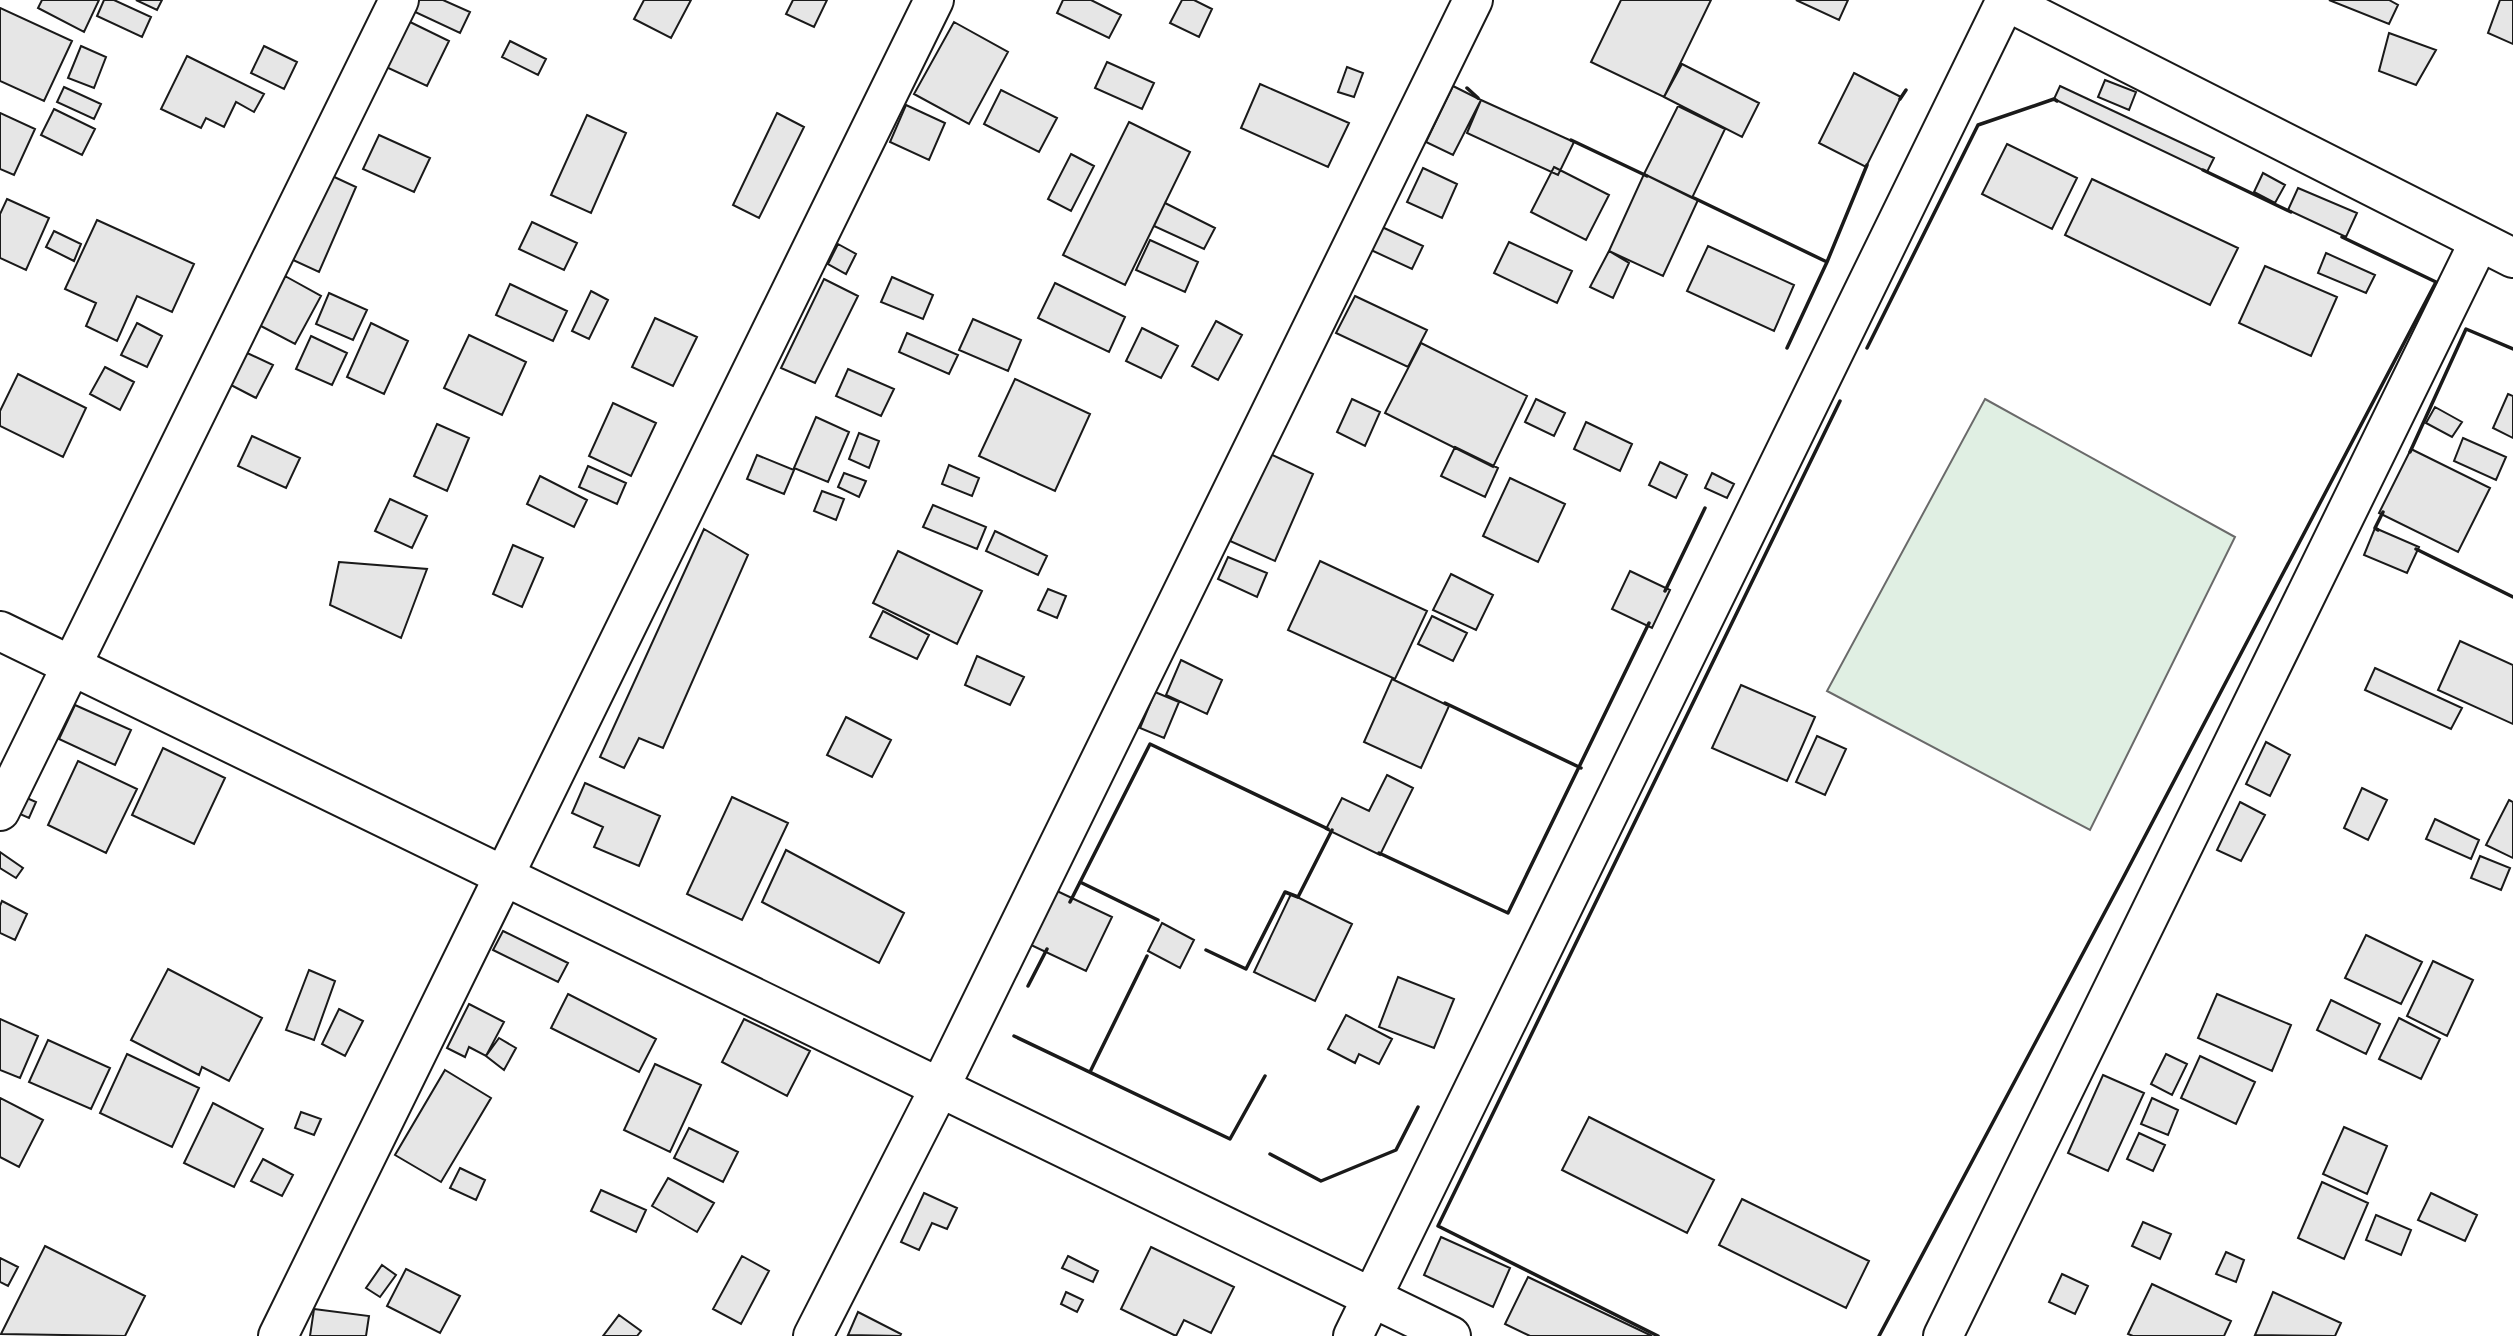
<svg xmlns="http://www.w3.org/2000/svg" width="2513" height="1336" font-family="'Exo 2',sans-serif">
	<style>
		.green { fill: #e0efe3; stroke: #6a6a6a; stroke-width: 2 }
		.building { fill: #e6e6e6; stroke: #1a1a1a; stroke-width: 2 }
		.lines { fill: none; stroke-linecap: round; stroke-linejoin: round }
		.minor-casing { stroke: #1a1a1a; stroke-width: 42 }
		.minor { stroke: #fff; stroke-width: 38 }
		.wall { stroke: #1a1a1a; stroke-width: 3.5 }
	</style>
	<rect width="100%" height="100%" fill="#fff"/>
	<path class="green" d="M1985,399L2235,537L2090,830L1827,691Z"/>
	<path class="building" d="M42,0H99L84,32L38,8Z
		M104,0H114L151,17L142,37L97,16Z
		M136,0H162L157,10Z
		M418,0H443L470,12L460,33L413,11Z
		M644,0H691L671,38L634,19Z
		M793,0H827L814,27L786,14Z
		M1063,0H1091L1121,15L1109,38L1057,13Z
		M1182,0H1194L1212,9L1199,37L1170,23Z
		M1621,0H1711L1664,97L1591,62Z
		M1796,0H1848L1839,20Z
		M2329,0H2389L2398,5L2389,24Z
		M2500,0H2513V44L2488,33Z
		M0,8L72,41L44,101L0,81Z
		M406,20L449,41L427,86L384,66Z
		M954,22L1008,52L969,124L914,94Z
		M2389,33L2436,50L2416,85L2379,71Z
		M510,41L546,59L538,75L502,57Z
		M81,46L106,57L94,88L68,78Z
		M264,46L297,62L284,89L251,73Z
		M187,56L264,94L254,112L236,102L224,127L206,118L201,128L161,109Z
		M1107,62L1154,83L1142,109L1095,88Z
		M1682,64L1759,103L1742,137L1664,97Z
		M1347,67L1363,73L1354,97L1338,92Z
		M1854,73L1901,97L1866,167L1819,143Z
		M2105,80L2136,92L2129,110L2098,97Z
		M1260,84L1349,123L1328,167L1241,128Z
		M1453,86L1481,100L1453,155L1426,142Z
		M2060,86L2214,158L2207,172L2054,99Z
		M64,87L101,104L94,119L57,102Z
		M1001,90L1057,118L1039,152L984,124Z
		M1481,100L1574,142L1558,175L1467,133Z
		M906,105L945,123L929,160L890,142Z
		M1678,106L1725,129L1692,198L1644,174Z
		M54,109L95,129L82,155L41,135Z
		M0,113L35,129L14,175L0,169Z
		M777,113L804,127L759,218L733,205Z
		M587,115L626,133L591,213L551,195Z
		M1129,122L1190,152L1125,285L1063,255Z
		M379,135L430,158L414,192L363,169Z
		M2007,144L2077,178L2052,229L1982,194Z
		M1071,154L1094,166L1071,211L1048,199Z
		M1554,167L1609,195L1586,240L1531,212Z
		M1423,168L1457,184L1442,218L1407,202Z
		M2263,173L2285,185L2275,203L2254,192Z
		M1644,174L1698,200L1663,276L1609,251Z
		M330,175L356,187L319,272L293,260Z
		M2092,179L2238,248L2210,305L2065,235Z
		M2298,188L2357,213L2346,237L2288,210Z
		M7,199L49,218L26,270L0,258V214Z
		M1165,203L1215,228L1204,249L1154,226Z
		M97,220L194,264L172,312L137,296L117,341L86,326L96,303L65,289Z
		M532,222L577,243L564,270L519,249Z
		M1382,227L1423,246L1412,269L1371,250Z
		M54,231L81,244L74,261L46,247Z
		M1150,240L1198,262L1185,292L1136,270Z
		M1509,242L1572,271L1557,303L1494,273Z
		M838,244L856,254L846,274L828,264Z
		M1708,246L1794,285L1774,331L1687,291Z
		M1609,251L1629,263L1613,298L1590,287Z
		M2326,253L2375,275L2366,293L2318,273Z
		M2265,266L2337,297L2311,356L2239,323Z
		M285,276L321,296L295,344L259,325Z
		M892,277L933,295L923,319L881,302Z
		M824,279L858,296L815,383L781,368Z
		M1055,283L1125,317L1109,352L1038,318Z
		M510,284L567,311L553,341L496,315Z
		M591,291L608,300L589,339L572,331Z
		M329,293L367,310L353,340L316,324Z
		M1355,296L1427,330L1408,367L1336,333Z
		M655,318L697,337L673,386L632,367Z
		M973,319L1021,340L1008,371L959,350Z
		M1216,321L1242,335L1218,380L1192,366Z
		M137,323L162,336L147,367L121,355Z
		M371,323L408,341L384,394L347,377Z
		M1142,328L1178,346L1161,378L1126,361Z
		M907,333L958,355L949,374L899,352Z
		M469,335L526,362L502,415L444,388Z
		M311,336L347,353L332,385L296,369Z
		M1421,343L1527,396L1493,467L1385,413Z
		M245,352L273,365L256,398L229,384Z
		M105,367L134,382L120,410L90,394Z
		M848,369L894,389L881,416L836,396Z
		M18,374L86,408L63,457L0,426V411Z
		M1015,379L1090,414L1055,491L979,456Z
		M2508,394L2513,396V438L2493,428Z
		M1352,399L1380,412L1365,446L1337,432Z
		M1536,399L1565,413L1554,436L1525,422Z
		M613,403L656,423L631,476L589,456Z
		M2435,407L2462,422L2452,437L2426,423Z
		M816,417L849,432L828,482L794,468Z
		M1586,422L1632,444L1620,471L1574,449Z
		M437,424L469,438L447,491L414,476Z
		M859,433L879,441L869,468L849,459Z
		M252,436L300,458L286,488L238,466Z
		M2463,438L2506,457L2496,480L2454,461Z
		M1455,447L1498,468L1485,497L1441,476Z
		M2411,449L2490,488L2458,552L2379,513Z
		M1268,453L1313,474L1275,561L1230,541Z
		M757,455L794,470L784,494L747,479Z
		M1660,462L1687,475L1676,498L1649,485Z
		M949,465L979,478L972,496L942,484Z
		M588,466L626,483L617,504L579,487Z
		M844,473L866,481L859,497L838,487Z
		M1712,473L1734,484L1727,498L1705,488Z
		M540,476L587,500L574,527L527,504Z
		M1510,478L1565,504L1538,562L1483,536Z
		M822,491L844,499L836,520L814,511Z
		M390,499L427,516L412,548L375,531Z
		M933,505L986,527L977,549L923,527Z
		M2375,528L2419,547L2407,573L2364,555Z
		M704,529L748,555L663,748L639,738L624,768L600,757Z
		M995,531L1047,556L1038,575L986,551Z
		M513,545L543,558L522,607L493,594Z
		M898,551L982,591L957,644L873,603Z
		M1228,557L1267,573L1257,597L1218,579Z
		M1320,561L1427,611L1395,679L1288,630Z
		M339,562L427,569L401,638L330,605Z
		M1630,571L1670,590L1652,628L1612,609Z
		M1451,574L1493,595L1476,630L1433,610Z
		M1048,589L1066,596L1057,618L1038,610Z
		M883,611L929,635L917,659L870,637Z
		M1432,616L1467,633L1453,661L1418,644Z
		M2460,641L2513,665V724L2438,690Z
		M977,656L1024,677L1010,705L965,685Z
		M1181,660L1222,680L1207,714L1166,695Z
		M2375,668L2462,708L2451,729L2365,690Z
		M1392,679L1449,706L1421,768L1364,742Z
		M1741,685L1815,717L1787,781L1712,748Z
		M1155,692L1179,702L1164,738L1140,728Z
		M75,705L131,730L115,765L59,739Z
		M846,717L891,740L872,777L827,755Z
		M1817,736L1846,749L1825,795L1796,782Z
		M2266,742L2290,755L2270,796L2246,784Z
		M163,748L225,778L194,844L132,815Z
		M78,761L137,789L106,853L48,825Z
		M1387,775L1413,788L1380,855L1326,829L1342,798L1369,811Z
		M585,783L660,816L639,866L594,847L603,827L572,813Z
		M2362,788L2387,800L2368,840L2344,828Z
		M20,795L36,802L29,818L13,811Z
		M732,797L788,823L742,920L687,894Z
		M2509,800L2513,802V858L2486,845Z
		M2240,802L2265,815L2241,861L2217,850Z
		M2435,819L2479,840L2471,859L2426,839Z
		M786,850L904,913L879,963L762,902Z
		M0,852L23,868L16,878L0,868Z
		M2480,856L2510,868L2501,890L2471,878Z
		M1057,891L1112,917L1086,971L1031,945Z
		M1291,894L1352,924L1315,1001L1254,972Z
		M2,901L27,914L15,940L0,933V906Z
		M1162,923L1194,940L1180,968L1148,951Z
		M503,931L568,963L558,982L493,950Z
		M2366,935L2422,962L2401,1004L2345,978Z
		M2433,961L2473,980L2447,1036L2407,1016Z
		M168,969L262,1018L229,1081L202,1067L199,1075L131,1040Z
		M309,970L335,981L314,1040L286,1030Z
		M1398,977L1454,999L1434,1048L1379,1027Z
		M568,994L656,1039L639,1072L551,1028Z
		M2217,994L2291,1025L2272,1071L2198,1038Z
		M2331,1000L2380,1024L2366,1054L2317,1030Z
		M469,1004L504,1022L486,1056L469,1047L465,1057L447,1048Z
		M339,1009L363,1021L345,1056L322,1044Z
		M1346,1015L1392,1039L1379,1064L1359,1054L1355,1063L1328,1049Z
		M2399,1018L2440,1039L2421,1079L2379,1059Z
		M0,1019L38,1036L20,1078L0,1070Z
		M744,1019L810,1051L787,1096L722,1062Z
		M499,1038L516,1048L504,1070L486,1056Z
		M48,1040L110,1068L91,1109L29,1082Z
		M127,1054L199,1088L172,1147L100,1113Z
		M2166,1054L2187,1064L2172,1095L2151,1084Z
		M2200,1056L2255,1082L2236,1124L2181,1098Z
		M655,1064L701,1085L670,1152L624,1130Z
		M445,1070L491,1098L441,1182L395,1155Z
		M2103,1075L2144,1093L2108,1171L2068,1153Z
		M0,1098L43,1120L19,1167L0,1157Z
		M2152,1098L2178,1110L2168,1135L2141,1124Z
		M213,1103L263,1129L234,1187L184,1163Z
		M301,1112L321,1119L314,1135L295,1128Z
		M1589,1117L1714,1180L1687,1233L1562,1170Z
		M2344,1127L2387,1146L2367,1194L2323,1174Z
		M689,1128L738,1152L723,1182L674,1158Z
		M2139,1133L2165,1145L2153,1171L2127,1159Z
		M263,1159L293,1175L282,1196L251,1181Z
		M460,1168L485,1180L476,1200L450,1188Z
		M668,1178L714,1203L697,1232L652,1206Z
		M2322,1182L2368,1203L2344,1259L2298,1238Z
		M601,1190L646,1210L636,1232L591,1211Z
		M924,1193L957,1208L947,1229L932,1223L919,1250L901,1242Z
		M2431,1193L2477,1215L2465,1241L2418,1220Z
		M1742,1199L1869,1261L1846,1308L1719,1245Z
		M2376,1215L2411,1230L2401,1255L2366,1240Z
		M2143,1222L2171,1234L2160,1259L2132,1246Z
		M1441,1237L1510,1268L1493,1307L1424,1275Z
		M45,1246L145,1296L125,1336L1,1334Z
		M1151,1247L1234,1287L1211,1333L1184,1320L1176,1336L1121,1309Z
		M2226,1252L2244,1260L2236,1282L2216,1274Z
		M742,1256L769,1271L741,1324L713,1309Z
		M1068,1256L1098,1271L1093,1282L1062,1268Z
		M0,1258L18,1267L8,1286L0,1282Z
		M382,1265L396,1275L380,1297L366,1288Z
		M406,1269L460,1296L440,1333L387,1306Z
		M2062,1274L2088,1286L2075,1314L2049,1302Z
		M1528,1277L1652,1336H1530L1505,1324Z
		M2152,1284L2231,1321L2224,1336H2133L2128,1334Z
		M1066,1292L1083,1300L1077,1312L1061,1304Z
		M2273,1292L2341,1323L2335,1336L2255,1335Z
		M314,1309L369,1316L366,1336H310Z
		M858,1312L901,1334L900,1336L848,1335Z
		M619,1315L641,1331L637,1336H603Z"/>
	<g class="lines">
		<defs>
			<path id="minor" d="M2004,0L2513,258
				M0,631L1451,1336
				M0,811L399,0
				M278,1336L934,0
				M813,1336L940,1087L1473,0
				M1353,1336L2006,0
				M1943,1336L2479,242"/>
		</defs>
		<use href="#minor" class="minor-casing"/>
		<use href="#minor" class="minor"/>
		<path class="wall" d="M1467,88L1478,98
			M1900,99L1906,90
			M1571,140L1647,176
			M2203,170L2291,212
			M1694,198L1827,262
			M1787,348L1827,262L1867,165
			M1867,348L1978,125L2054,99L2057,101
			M2410,452L2466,329L2513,349
			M2378,530L2375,528L2383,512
			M2416,549L2513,597
			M1665,591L1705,508
			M1445,703L1581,768
			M1379,853L1508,913L1649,623
			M1080,882L1158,920
			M1070,902L1150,744L1328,829
			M1206,950L1246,969L1285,892L1298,897L1332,830
			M1028,986L1047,949
			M1014,1036L1230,1139L1265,1076
			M1090,1072L1147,956
			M1270,1154L1321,1181L1396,1150L1418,1107
			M1658,1336L1438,1226L1840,401
			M1879,1336L2122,880L2436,282L2342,237"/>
	</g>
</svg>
